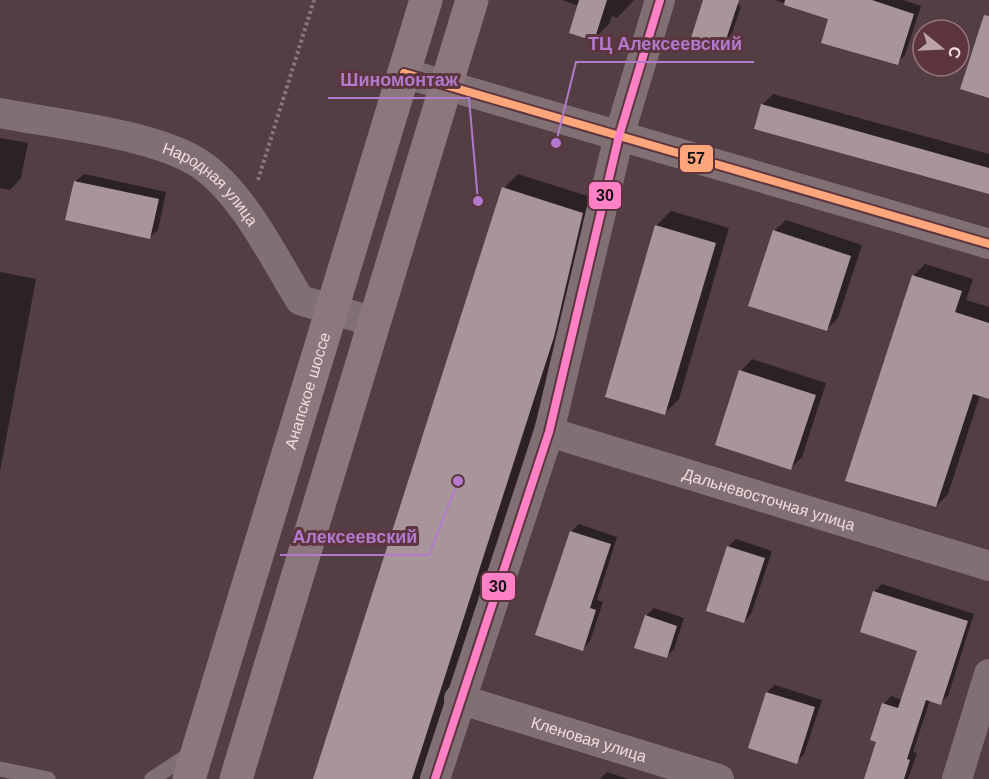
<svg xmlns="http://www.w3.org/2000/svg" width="989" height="779" font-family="Arial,sans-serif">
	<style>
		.shadow { fill: #0007 }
		.building { fill: #a89599 }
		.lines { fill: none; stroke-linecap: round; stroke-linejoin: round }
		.path { stroke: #86777a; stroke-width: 4; stroke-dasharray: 3 3; stroke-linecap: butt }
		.service { stroke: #807074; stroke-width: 15 }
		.minor { stroke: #807074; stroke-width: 30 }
		.primary { stroke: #8c777c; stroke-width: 33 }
		.bus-1-casing { stroke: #5c353f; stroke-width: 12 }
		.bus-2-casing { stroke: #5c353f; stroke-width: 12 }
		.bus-1 { stroke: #fea67b; stroke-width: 8 }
		.bus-2 { stroke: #ff80c5; stroke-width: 8 }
		.labels { text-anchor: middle; stroke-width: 6; stroke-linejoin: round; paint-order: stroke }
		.street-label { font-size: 16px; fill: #f3dadf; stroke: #5c353f }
		.leader { fill: none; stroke: #b17acd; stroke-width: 2 }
		.callout-dot { fill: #b17acd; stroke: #5c353f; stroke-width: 2 }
		.callout-label { font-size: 18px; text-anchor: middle; font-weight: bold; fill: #b17acd; stroke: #5c353f; stroke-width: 6; stroke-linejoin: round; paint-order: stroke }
		.line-badge { stroke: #5c353f; stroke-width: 2 }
		.pale-badge-label { font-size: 16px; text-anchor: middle; font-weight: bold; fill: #111 }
	</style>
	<rect width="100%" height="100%" fill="#533e43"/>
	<path class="shadow" d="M562,0H634L617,18L612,16L610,23L594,39L579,6Z
		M708,0H724L741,6L730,39L722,47Z
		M775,0H903L921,6L905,55L897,63L830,18Z
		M773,94L989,154V194L762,105Z
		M0,138L28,143L21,178L10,190L0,188Z
		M84,174L166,192L158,230L150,237L67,219L76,181Z
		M518,174L597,199L568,322L421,779H315L504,188Z
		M671,211L729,228L679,399L665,413L656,226Z
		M786,220L862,245L838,318L827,329L774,231Z
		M925,264L973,279L966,300L989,307V398L980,395L948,494L936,506L913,276Z
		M0,272L36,279L0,471Z
		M752,359L826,383L802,457L791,468L741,371Z
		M579,524L617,537L597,600L603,602L590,641L583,649L571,532Z
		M736,539L772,551L751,614L744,622L728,547Z
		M882,584L974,614L948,696L940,703L930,700L913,752L917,753L908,779H865L878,741L872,739L884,704L891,696L902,700L919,650L862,631L875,591Z
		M654,608L684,618L674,649L666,657L646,616Z
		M775,685L822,700L804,754L796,762L750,747L767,692Z
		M607,772L628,779H600Z"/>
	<path class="building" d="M579,0H607L594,41L569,33Z
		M703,0H739L723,49L691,38Z
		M785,0H872L914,14L898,65L821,43L828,19L784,5Z
		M984,15L989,16V98L960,89Z
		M761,104L989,168V194L754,129Z
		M74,181L159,199L150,239L65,220Z
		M502,187L583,213L554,337L412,779H313Z
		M655,225L716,243L665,415L605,397Z
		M773,230L851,256L827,331L748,306Z
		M912,275L962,291L955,312L989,323V399L973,394L936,507L845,481Z
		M739,370L816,395L791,470L715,445Z
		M570,531L611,544L590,608L596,610L583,651L535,635Z
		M727,546L765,558L744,623L706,611Z
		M873,591L968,621L941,705L926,700L907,759L910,760L904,779H864L876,742L870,740L882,703L898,708L917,651L860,632Z
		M645,615L677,626L667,658L634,648Z
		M766,692L815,707L797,764L748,748Z"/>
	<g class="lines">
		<path class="path" d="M258,180L314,0"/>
		<path class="service" d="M0,769L48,779
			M152,779L193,752"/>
		<g class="minor">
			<path d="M404,73L989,244"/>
			<path id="s1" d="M0,113C55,124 155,134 200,164C243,193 273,256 300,300L374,322"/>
			<path id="s2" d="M549,432L989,566"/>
			<path id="s3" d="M459,699L719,779"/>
			<path d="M435,779L549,432L619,136L660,0"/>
			<path d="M957,779L989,674"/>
		</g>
		<g class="primary">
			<path id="s4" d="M189,779L426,0"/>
			<path d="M236,779L472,0"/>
		</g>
		<defs>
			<path id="bus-1" d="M404,73L989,244"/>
			<path id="bus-2" d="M435,779L549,432L619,136L660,0"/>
		</defs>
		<use href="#bus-1" class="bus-1-casing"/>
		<use href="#bus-2" class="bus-2-casing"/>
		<use href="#bus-1" class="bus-1"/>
		<use href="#bus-2" class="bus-2"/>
	</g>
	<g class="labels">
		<g class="street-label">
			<text dy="6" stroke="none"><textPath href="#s1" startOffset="228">Народная улица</textPath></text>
			<text dy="6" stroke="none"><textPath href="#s4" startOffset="406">Анапское шоссе</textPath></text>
			<text dy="6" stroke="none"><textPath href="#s2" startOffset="230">Дальневосточная улица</textPath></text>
			<text dy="6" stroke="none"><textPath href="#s3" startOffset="136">Кленовая улица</textPath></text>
		</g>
	</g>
	<path class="leader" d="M556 143L576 62H754M478 201L469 98H328M458 481L429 555H280"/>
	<g class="callout-dot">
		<circle cx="556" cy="143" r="6"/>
		<circle cx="478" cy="201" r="6"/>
		<circle cx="458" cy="481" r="6"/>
	</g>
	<g class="callout-label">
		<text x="665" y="50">ТЦ Алексеевский</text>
		<text x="399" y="86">Шиномонтаж</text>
		<text x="355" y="543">Алексеевский</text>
	</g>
	<g class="line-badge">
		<rect x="679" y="144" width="35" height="29" rx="6" fill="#fea67b"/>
		<rect x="588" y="181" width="34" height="29" rx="6" fill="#ff80c5"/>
		<rect x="481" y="572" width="35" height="29" rx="6" fill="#ff80c5"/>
	</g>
	<g class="pale-badge-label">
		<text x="696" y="164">57</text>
		<text x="605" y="201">30</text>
		<text x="498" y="592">30</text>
	</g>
	<g transform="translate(941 48) rotate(108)"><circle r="28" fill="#5c353f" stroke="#98777f" stroke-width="1.5"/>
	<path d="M0-4.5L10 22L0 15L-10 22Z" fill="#bba3a8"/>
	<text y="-9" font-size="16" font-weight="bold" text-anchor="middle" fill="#f3dadf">С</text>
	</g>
</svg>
